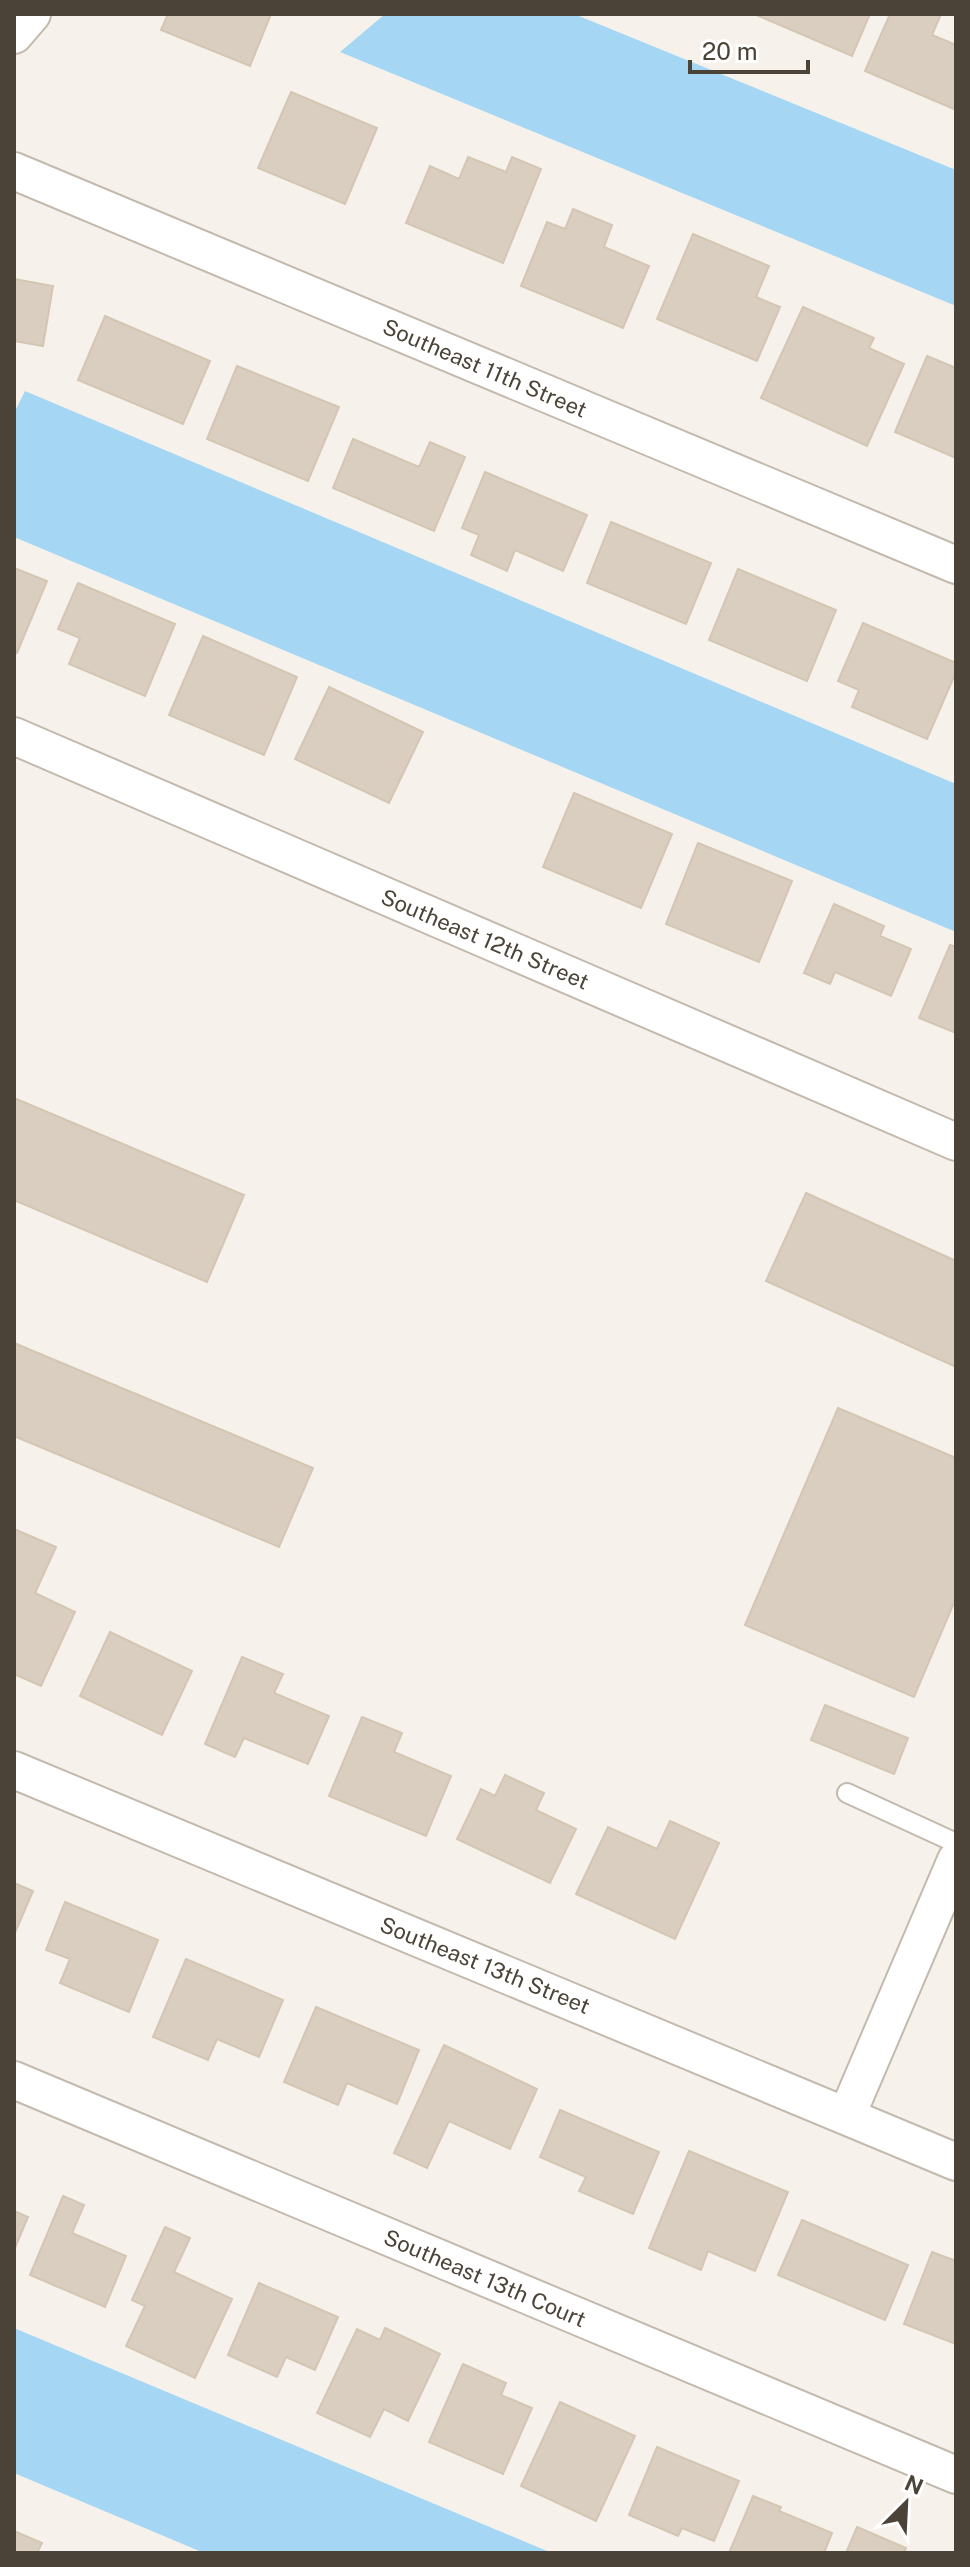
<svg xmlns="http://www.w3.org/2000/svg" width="970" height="2567" font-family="'Public Sans',sans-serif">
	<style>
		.water { fill: #a5d7f5 }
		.building { fill: #d9cec0; stroke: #d4c6b2; stroke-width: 2 }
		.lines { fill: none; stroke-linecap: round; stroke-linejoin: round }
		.service-casing { stroke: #c3baad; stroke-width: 22 }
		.minor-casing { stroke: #c3baad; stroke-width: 40 }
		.service { stroke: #fff; stroke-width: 18 }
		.minor { stroke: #fff; stroke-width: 36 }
		.labels { text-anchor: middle; stroke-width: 8; stroke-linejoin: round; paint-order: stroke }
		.street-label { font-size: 22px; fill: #4b4338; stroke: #fff }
	</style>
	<rect width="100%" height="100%" fill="#f6f2eb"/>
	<path class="water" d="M385,14H574L956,170V306L340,52Z
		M25,391L956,784V932L14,537V413Z
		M14,2328L552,2553H204L14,2473Z"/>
	<path class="building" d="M168,14H271L250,66L161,30Z
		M754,14H870L852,56Z
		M890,14H941L932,35L956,45V110L865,71Z
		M291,92L377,128L345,204L258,168Z
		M468,157L506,172L512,157L541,169L503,263L406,223L430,166L459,179Z
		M573,209L612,225L604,247L649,266L623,328L521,286L547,222L565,229Z
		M693,234L769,266L756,297L780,307L757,361L657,319Z
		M14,279L53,286L43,346L14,341Z
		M803,307L874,338L869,348L904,364L867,446L761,398Z
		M105,316L210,361L183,424L78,380Z
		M927,356L956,368V458L895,432Z
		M237,366L339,407L308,481L207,439Z
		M353,439L419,467L430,442L465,457L434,531L333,488Z
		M485,472L587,515L563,571L515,550L507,571L471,555L479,535L462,528Z
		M611,522L711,563L686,624L587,583Z
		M14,568L47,581L17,653L14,651Z
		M738,569L836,610L807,681L709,640Z
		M78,583L175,624L145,696L69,664L80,638L58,629Z
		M863,623L956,663V672L927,739L852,707L859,690L838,681Z
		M203,636L297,677L264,755L169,715Z
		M329,687L423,732L389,803L295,759Z
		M574,793L672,834L641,908L543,867Z
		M698,843L792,881L759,962L666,924Z
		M834,904L884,926L880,936L911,949L891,996L835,972L830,984L804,973Z
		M950,945L956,947V1033L919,1018Z
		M14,1098L244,1195L207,1282L14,1200Z
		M806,1193L956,1261V1367L766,1281Z
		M14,1343L313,1468L279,1547L14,1436Z
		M838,1408L956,1458V1598L914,1697L745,1625Z
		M14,1529L56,1547L35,1593L75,1612L41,1686L14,1674Z
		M110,1632L192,1671L162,1735L80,1696Z
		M242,1657L283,1674L274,1693L329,1716L308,1764L244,1738L235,1757L205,1744Z
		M825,1705L908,1738L894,1774L811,1740Z
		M362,1717L402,1733L394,1752L451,1776L426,1836L329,1796Z
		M505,1775L544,1793L536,1810L576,1829L550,1883L457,1839L481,1789L495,1796Z
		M670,1821L719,1843L675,1939L576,1894L608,1827L657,1849Z
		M14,1883L33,1891L14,1935Z
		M65,1902L158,1940L129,2012L60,1983L70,1959L46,1950Z
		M186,1959L283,2000L259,2057L217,2039L208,2060L153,2037Z
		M316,2007L419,2050L397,2104L347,2083L338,2105L284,2082Z
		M444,2045L537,2089L510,2149L449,2121L427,2168L394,2153Z
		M560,2110L659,2152L633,2214L579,2191L586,2177L540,2157Z
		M689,2151L788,2192L755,2271L708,2251L701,2270L649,2248Z
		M63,2196L84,2205L72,2233L126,2256L105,2307L30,2275Z
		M14,2211L28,2217L14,2250Z
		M802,2220L908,2265L885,2320L778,2275Z
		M165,2227L190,2238L174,2272L232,2299L195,2378L126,2346L145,2306L132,2300Z
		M932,2252L956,2261V2344L904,2324Z
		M259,2283L338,2317L315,2370L286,2357L277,2377L228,2355Z
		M385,2328L440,2354L408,2421L384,2409L370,2437L317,2413L357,2329L380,2340Z
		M463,2364L506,2383L501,2395L532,2408L503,2474L429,2442Z
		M560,2402L635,2436L596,2521L521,2486Z
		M657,2447L739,2481L714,2541L682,2528L678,2536L629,2515Z
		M753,2496L781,2507L779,2511L832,2533L824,2553H729Z
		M857,2527L906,2548L904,2553H846Z
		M14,2531L42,2543L37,2553H14Z"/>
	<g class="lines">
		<defs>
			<path id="service" d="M847,1793L956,1843"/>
			<path id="minor" d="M14,35L32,14
				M14,171L956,565
				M14,736L956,1142
				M14,1770L956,2162
				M14,2080L956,2475
				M847,2115L956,1860"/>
		</defs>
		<use href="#service" class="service-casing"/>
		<use href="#minor" class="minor-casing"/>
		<use href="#service" class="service"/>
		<use href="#minor" class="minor"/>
	</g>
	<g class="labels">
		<g class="street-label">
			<text transform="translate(485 368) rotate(23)" y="8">Southeast 11th Street</text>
			<text transform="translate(485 939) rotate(23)" y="8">Southeast 12th Street</text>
			<text transform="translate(485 1965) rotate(22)" y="8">Southeast 13th Street</text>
			<text transform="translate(485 2278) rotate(23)" y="8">Southeast 13th Court</text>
		</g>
	</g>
	<rect width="970" height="2567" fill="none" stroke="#4b4338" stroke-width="32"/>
	<g transform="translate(906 2503) rotate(24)" stroke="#ffffff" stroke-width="6" paint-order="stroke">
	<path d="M0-6L14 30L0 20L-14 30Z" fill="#4b4338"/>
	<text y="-12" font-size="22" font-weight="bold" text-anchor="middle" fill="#4b4338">N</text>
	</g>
	<path d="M690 60v12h118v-12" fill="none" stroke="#4b4338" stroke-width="4"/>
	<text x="702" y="60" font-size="24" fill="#4b4338" stroke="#ffffff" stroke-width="6" paint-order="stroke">20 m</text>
</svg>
